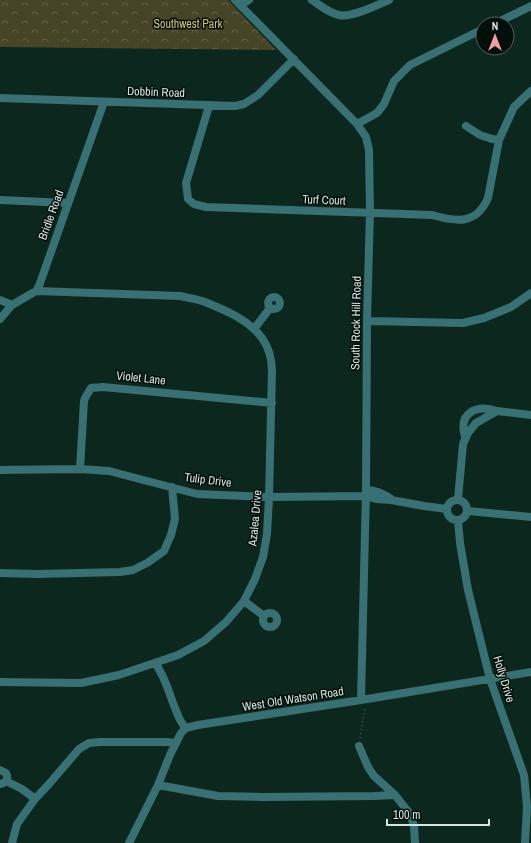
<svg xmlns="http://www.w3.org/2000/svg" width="531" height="843" font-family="'Archivo Narrow',sans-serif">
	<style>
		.park { fill: url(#park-crowns) }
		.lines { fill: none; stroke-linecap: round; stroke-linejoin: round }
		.path { stroke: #657b73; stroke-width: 1; stroke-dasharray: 1 3; stroke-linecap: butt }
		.minor { stroke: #387073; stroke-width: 8 }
		.labels { text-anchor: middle; stroke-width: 3; stroke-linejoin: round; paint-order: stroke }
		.park-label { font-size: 12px; fill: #cac576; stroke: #040e0a }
		.street-label { font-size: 12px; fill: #d6e5df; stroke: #040e0a }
	</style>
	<defs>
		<pattern id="park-crowns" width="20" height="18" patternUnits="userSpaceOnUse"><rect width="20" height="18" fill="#474528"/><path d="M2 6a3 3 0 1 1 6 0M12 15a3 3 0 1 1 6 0" fill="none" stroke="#616047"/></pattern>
	</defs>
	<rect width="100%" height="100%" fill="#0c281e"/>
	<path class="park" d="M0,0H228L276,50L0,47Z"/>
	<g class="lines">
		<path class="path" d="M360,738L365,707"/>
		<path class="minor" d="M235,0L357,124L366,137L369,150L370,211L367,321L366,490L361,700
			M312,0C321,6 329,13 339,15C352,18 377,5 389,0
			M240,5L249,0
			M494,24L531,6
			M0,98L235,106L244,104L258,95L294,59
			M209,106L186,183L188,199L194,204L206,207L432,215C457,222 476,225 488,198L499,140L514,107L531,91
			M357,124L377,113L384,104L394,81L410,65L483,29
			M466,126L480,135L492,139L499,140
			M0,200L68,203
			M268 303a6 6 0 1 1 12 0a6 6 0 1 1-12 0Z
			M0,300L12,305
			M0,319L12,305L36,291L39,286L104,102
			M367,321L463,323L484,318L511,307L531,293
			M254,329L270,308
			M465,437C458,413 476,404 497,411
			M80,469L84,401L85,398L91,388L103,387L272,403
			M0,470L80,469L109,471L197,494L269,497L366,496L376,499L391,500L424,506L447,509
			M366,490C376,490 383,493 391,499
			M458,499L463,444L468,433L476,423L497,411L531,415
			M447 510a10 10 0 1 1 20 0a10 10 0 1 1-20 0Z
			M468,511L531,517
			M458,520L460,543L468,590L490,679L524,775L527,807L525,843
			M0,573L37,574L120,572L133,570L147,563L164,551L171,535L175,519L172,487
			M244,601L264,616
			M263 620a7 7 0 1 1 14 0a7 7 0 1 1-14 0Z
			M155,663C164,675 168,689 173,703C177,712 179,722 186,728
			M0,682L81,683L119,675L178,655L204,641L226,622L244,601L255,579L263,557L267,534L269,498L272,371C272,360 269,348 262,338C249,320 225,310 205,302C197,299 188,298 180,296L36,291
			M359,746L368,767L374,776L395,795L410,814L414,826L415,843
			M0,770L6,773C9,778 6,783 0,784
			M6,781L22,789L35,799
			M158,785L218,796L262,797L374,796L395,795
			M12,843L17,824L35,799L49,784L79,749L89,743L101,742H167L176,743
			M129,843L158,785L170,755L181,733L186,728L198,725L361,700L531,672"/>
	</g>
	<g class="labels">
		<g class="park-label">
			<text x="188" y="28">Southwest Park</text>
		</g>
		<g class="street-label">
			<text transform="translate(156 92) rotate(2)" y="4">Dobbin Road</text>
			<text transform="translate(324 200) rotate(2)" y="4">Turf Court</text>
			<text transform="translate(51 215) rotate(-70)" y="4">Bridle Road</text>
			<text transform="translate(356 323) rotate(-89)" y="4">South Rock Hill Road</text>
			<text transform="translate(141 378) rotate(6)" y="4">Violet Lane</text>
			<text transform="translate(208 480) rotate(7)" y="4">Tulip Drive</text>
			<text transform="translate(255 518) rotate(-85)" y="4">Azalea Drive</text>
			<text transform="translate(504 679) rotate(73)" y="4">Holly Drive</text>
			<text transform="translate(293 699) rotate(-9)" y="4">West Old Watson Road</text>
		</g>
	</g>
	<g transform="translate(495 36)"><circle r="19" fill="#040e0a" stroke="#58645f"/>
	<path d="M0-3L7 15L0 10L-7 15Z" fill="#f39aa7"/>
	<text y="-6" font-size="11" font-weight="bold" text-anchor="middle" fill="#d6e5df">N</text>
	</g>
	<path d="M387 819v6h102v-6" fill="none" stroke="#d6e5df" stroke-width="2"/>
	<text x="393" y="819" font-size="12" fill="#d6e5df" stroke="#040e0a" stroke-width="3" paint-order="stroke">100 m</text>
</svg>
